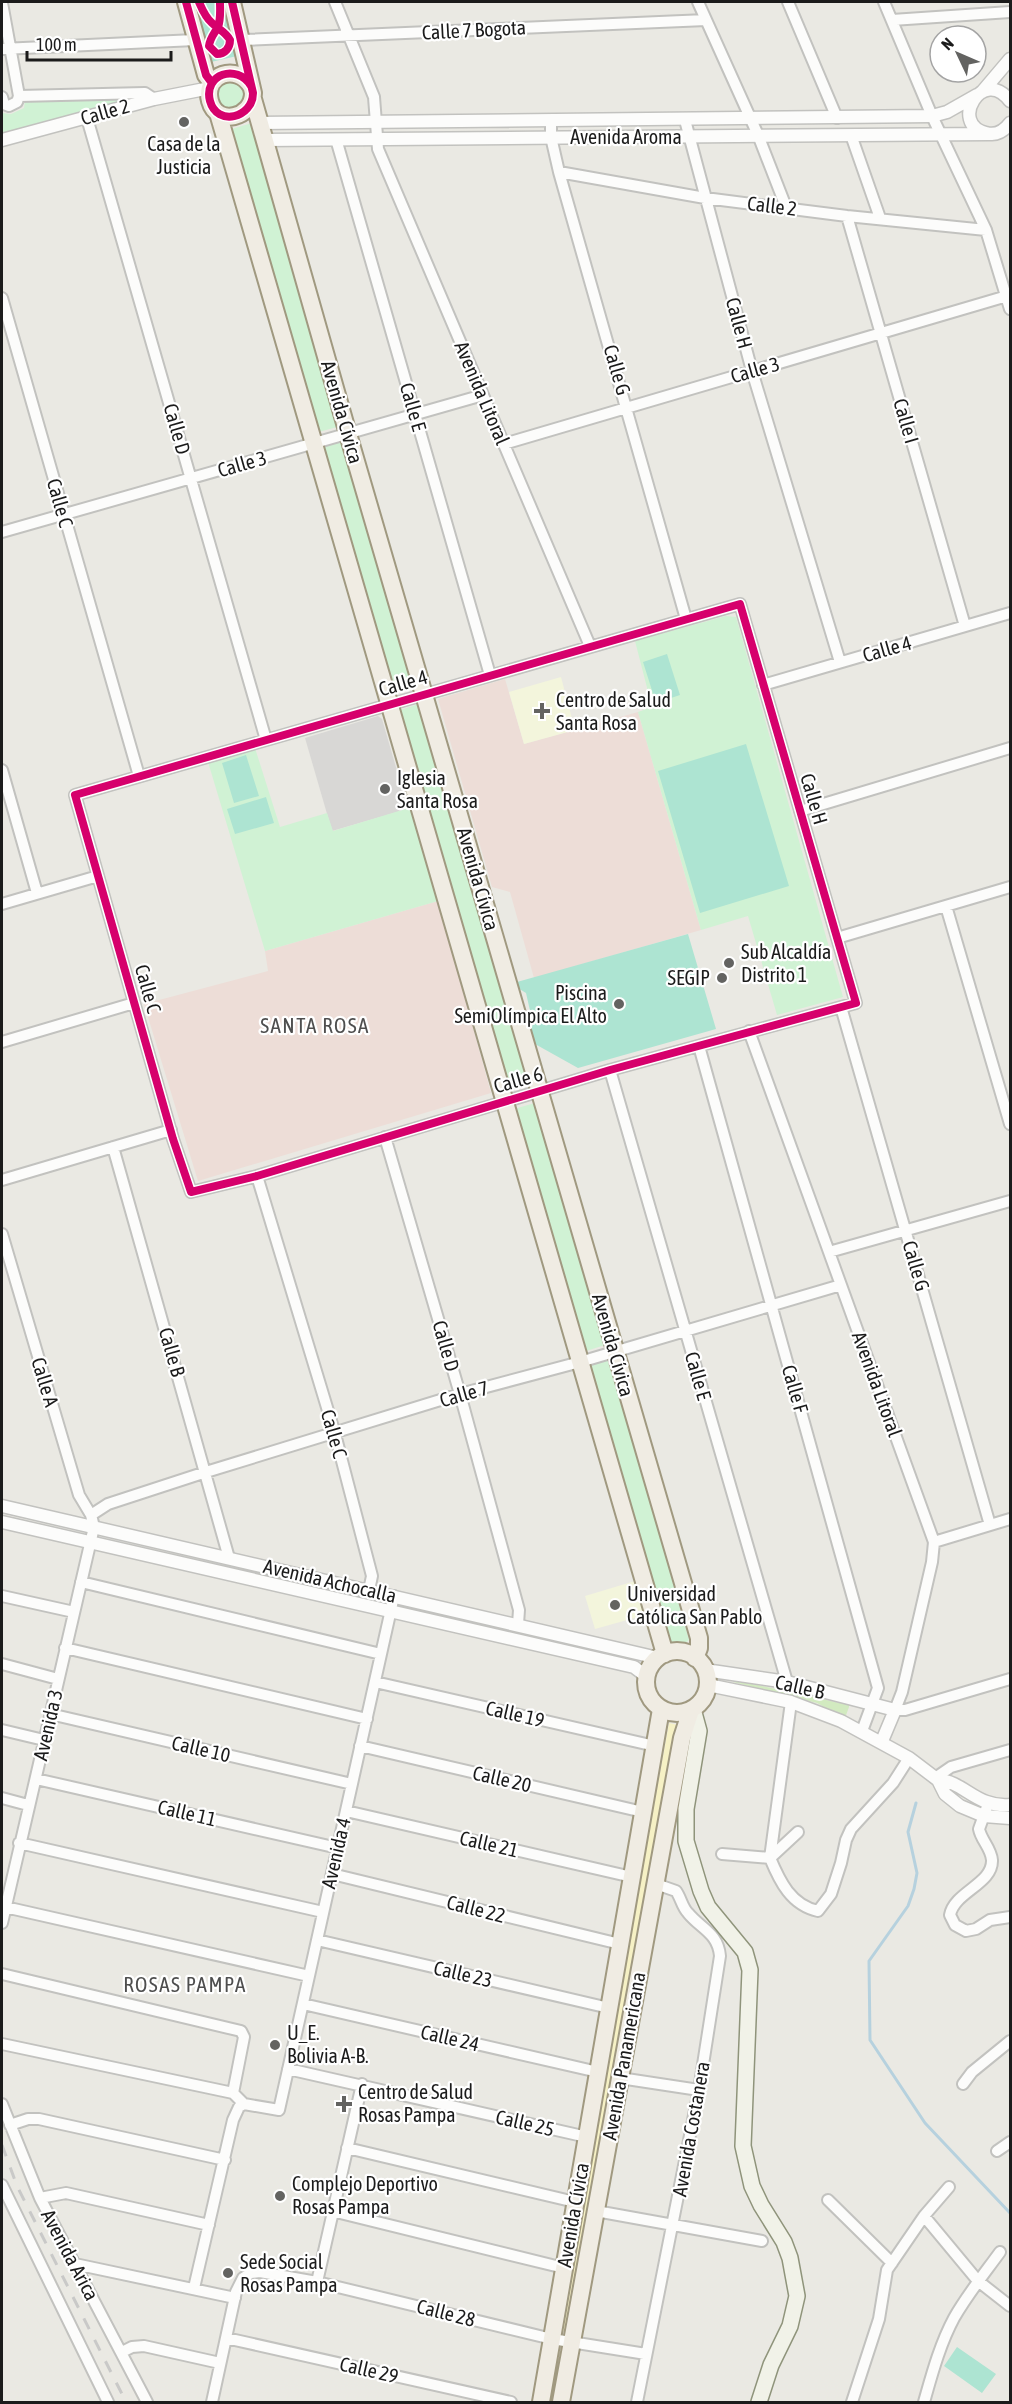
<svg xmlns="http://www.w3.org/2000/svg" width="1012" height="2404" font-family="'Asap Condensed',sans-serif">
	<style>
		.commercial { fill: #edddd7 }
		.education { fill: #f3f5dc }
		.religious { fill: #d8d7d5 }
		.grass { fill: #d2eac0 }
		.sand { fill: #f6f1c5 }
		.park { fill: #d0f2d4 }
		.pitch { fill: #ade4d2 }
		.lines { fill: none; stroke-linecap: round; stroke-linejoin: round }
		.stream { stroke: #b6d1de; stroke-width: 3 }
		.minor-casing { stroke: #c2c2bf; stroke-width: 14 }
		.tertiary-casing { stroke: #c2c2bf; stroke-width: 15 }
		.secondary-casing { stroke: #8f947b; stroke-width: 18 }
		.primary-casing { stroke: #a09980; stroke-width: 20 }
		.minor { stroke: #fcfcfb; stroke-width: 10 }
		.tertiary { stroke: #fcfcfb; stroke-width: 12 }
		.secondary { stroke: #f1f2e8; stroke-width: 15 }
		.primary { stroke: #f0ece3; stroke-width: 16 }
		.rail { stroke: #c9c9c8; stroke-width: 3; stroke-dasharray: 12 12; stroke-linecap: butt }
		.cycleway-casing { stroke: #fff; stroke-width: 11 }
		.cycleway { stroke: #d6006c; stroke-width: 8 }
		.poi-dot { fill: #636361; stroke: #fff; stroke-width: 2 }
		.labels { text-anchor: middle; stroke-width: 4.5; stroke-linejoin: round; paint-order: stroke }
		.street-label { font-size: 20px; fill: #1b1b1b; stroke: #fff }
		.poi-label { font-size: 20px; fill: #1b1b1b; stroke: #fff; text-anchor: start }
		.neighbourhood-label { font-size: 21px; letter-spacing: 1.5px; fill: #4e4e4e; stroke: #fff }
	</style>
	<rect width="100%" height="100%" fill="#eae9e3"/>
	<path class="commercial" d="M505,679L524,744L638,712L701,930L534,978L510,892L492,887L438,699Z
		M438,901L491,1093L198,1181L144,1004L268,971L265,951Z"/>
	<path class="education" d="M561,677L575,730L524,744L509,692Z
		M635,1581L645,1615L595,1629L585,1596Z"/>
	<path class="religious" d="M378,716L382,719L408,809L332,831L305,738Z"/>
	<path class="grass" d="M734,1680L849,1705V1707L845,1718L817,1703L733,1682Z"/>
	<path class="sand" d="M669,1723L678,1725L568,2332L559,2330Z"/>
	<path class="park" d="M217 95a14 14 0 1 1 28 0a14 14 0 1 1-28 0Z
		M145,96L2,135V113L11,114L24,108L25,101Z
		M252,123L337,427L315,433L228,130Z
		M341,441L412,683L391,689L320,447Z
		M726,616L736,617L843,997L777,1015L748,916L701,930L638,712L652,707L635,641Z
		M419,704L528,1081L506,1087L397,711Z
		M255,748L280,827L327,813L333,831L412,807L438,901L265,951L208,762Z
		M535,1103L605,1345L583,1352L514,1109Z
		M609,1358L689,1640L684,1644L673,1645L666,1640L587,1365Z"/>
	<path class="pitch" d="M196,2H224L237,56L211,62Z
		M667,654L680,695L656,703L643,662Z
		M746,744L789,886L700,913L658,771Z
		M246,755L259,796L234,803L222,763Z
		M266,797L274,823L235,834L227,809Z
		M688,934L716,1029L578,1068L535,1044L528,1022L531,1015L526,993L518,988L517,982Z
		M957,2347L996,2374L982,2393L944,2366Z"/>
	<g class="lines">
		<path class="stream" d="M916,1803L908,1832L917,1873L914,1889L908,1906L869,1961L870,2040L925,2123L1010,2213"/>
		<defs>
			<path id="minor" d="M335,2L374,97L378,149L590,646
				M698,2L758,135L786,207
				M788,2L837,118
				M884,2L932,116L986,230L1010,309
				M2,3L19,96L17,102L9,106L4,104L2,97
				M892,20L1010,12
				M242,40L706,20
				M2,49L195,40
				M19,96L145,93L154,99
				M87,118L266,740
				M551,120V137L559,172L686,619
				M685,120L752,371L840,662
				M851,135L880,218
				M336,139L490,675
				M559,172L705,198L847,216L986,230
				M847,216L965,626
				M2,298L139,776
				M504,444L1007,296
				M2,532L483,395
				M740,604L856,1003L610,1070L257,1176L191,1192L173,1139L75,795Z
				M763,685L1010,613
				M2,770L37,893
				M800,811L1010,748
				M2,904L98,876
				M946,906L1010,1124
				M837,938L1010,887
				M841,1007L990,1525
				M749,1031L934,1542L932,1562L902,1692L895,1710H905L1010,1679
				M2,1042L134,1003
				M699,1046L878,1688L862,1731
				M610,1070L787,1682
				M385,1137L460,1394L519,1610L518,1624
				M113,1147L229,1558
				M257,1176L335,1434L372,1576L369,1590
				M2,1180L171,1130
				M2,1234L79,1495L91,1515L94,1527L2,1923
				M829,1252L1010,1201
				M91,1515L108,1504L206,1472L460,1394L580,1362L841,1285
				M934,1542L1010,1519
				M81,1582L381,1654
				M2,1596L74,1612
				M65,1648L367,1719
				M2,1664L58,1679
				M375,1682L655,1746
				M791,1702L770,1858C780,1882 791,1905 818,1911L831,1894L841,1863L846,1840L851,1829L893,1783L909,1758
				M50,1714L352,1784
				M2,1730L44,1740
				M360,1746L643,1812
				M935,1778L951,1767L1010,1750
				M36,1779L338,1848
				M2,1798L28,1805
				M988,1804L979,1829C981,1840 991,1848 992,1860C993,1884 954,1892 950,1915L955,1925L966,1931L976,1929L990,1920L1010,1917
				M346,1811L632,1877
				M19,1843L323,1912
				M722,1854L770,1858L798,1832
				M332,1874L620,1944
				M5,1907L309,1976
				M317,1940L609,2008
				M2,1974L241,2031L244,2037L233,2093L244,2104L279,2110L394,1596
				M303,2004L598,2072
				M2,2044L233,2093
				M288,2069L587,2137
				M620,2078L699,2090
				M963,2084L972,2072L1010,2041
				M2,2104L40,2198L147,2402
				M10,2125L28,2119H39L225,2160
				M347,2148L575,2202
				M997,2151L1010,2142
				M2,2185L108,2402
				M40,2198L66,2193L209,2225
				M828,2200L892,2263
				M332,2211L564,2268
				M596,2211L762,2241
				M924,2216L978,2281L1010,2306
				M75,2264L235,2298
				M317,2282L362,2084
				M194,2288L233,2120L239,2107L244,2104
				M226,2338L511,2402
				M122,2352L132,2347L144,2346L220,2363
				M212,2402L236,2292L243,2278L251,2273L260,2272L317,2282L552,2339L646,2354
				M637,2402L699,2090L720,1956C718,1933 701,1929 688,1913C682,1907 681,1898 676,1891L656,1884
				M852,2402L879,2319L887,2270L924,2216L949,2187
				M924,2402C932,2374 940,2344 954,2318C967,2295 984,2274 1000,2252"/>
			<path id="tertiary" d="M982,92L1010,59
				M1010,101C983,65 948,124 986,133C996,136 1004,131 1010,123
				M259,123L932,116L947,112L977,95
				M2,140L154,99L210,88
				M264,140L988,134
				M2,1506L658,1658
				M2,1522L634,1667L646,1676
				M705,1670L787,1682L895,1710L882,1741
				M708,1685L791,1702L841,1721L909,1758L938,1780L945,1794L960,1806L984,1816L1010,1818
				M938,1780C964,1781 976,1808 1010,1805"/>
			<path id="secondary" d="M693,1709L699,1731L686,1809V1841L701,1891L708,1907L745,1952L750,1970L743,2146L752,2186L761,2205L784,2242L790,2258L797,2296L790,2326L771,2365L759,2402"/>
			<path id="primary" d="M186,2L206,75L212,83
				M232,2L253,93C253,118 217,127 210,101C203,74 237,63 251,86
				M253,99L348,434L699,1638V1648L695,1658
				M218,113L665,1654
				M646 1682a31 31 0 1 1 62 0a31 31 0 1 1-62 0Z
				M541,2402L661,1709
				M561,2402L682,1738L691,1710"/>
		</defs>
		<use href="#minor" class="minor-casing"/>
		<use href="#tertiary" class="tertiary-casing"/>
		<use href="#secondary" class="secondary-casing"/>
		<use href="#primary" class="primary-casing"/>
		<use href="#minor" class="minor"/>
		<use href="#tertiary" class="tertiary"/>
		<use href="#secondary" class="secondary"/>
		<use href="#primary" class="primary"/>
		<path class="rail" d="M2,2145L17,2186L126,2402"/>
		<defs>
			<path id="cycleway" d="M186,2L206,75L212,83
				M199,2C202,9 205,17 212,23C218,29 226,32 230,40C230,48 225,54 217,54L209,46C210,38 214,34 218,27C221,19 220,10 220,2
				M232,2L253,93C253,118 217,127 210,101C203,74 237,63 251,86
				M740,604L856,1003L610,1070L257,1176L191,1192L173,1139L75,795Z"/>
		</defs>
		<use href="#cycleway" class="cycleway-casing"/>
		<use href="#cycleway" class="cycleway"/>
	</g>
	<g class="poi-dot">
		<circle cx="184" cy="122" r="6"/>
		<path d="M539 702h6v6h6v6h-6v6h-6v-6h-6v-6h6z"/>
		<circle cx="385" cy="789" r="6"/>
		<circle cx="729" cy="963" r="6"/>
		<circle cx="722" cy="978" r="6"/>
		<circle cx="619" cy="1004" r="6"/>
		<circle cx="615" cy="1605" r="6"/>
		<circle cx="275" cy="2045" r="6"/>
		<path d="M341 2095h6v6h6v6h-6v6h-6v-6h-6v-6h6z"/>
		<circle cx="280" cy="2196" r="6"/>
		<circle cx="228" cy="2273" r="6"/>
	</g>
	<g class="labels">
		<g class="street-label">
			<text transform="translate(474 30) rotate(-3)" y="7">Calle 7 Bogota</text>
			<text transform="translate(105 112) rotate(-16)" y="7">Calle 2</text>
			<text x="626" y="144">Avenida Aroma</text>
			<text transform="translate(772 206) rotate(7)" y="7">Calle 2</text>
			<text transform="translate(739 323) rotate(75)" y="7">Calle H</text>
			<text transform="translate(617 370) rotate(74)" y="7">Calle G</text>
			<text transform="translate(755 370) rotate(-16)" y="7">Calle 3</text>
			<text transform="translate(482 393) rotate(67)" y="7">Avenida Litoral</text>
			<text transform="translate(413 407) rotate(74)" y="7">Calle E</text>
			<text transform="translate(342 412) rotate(74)" y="7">Avenida Cívica</text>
			<text transform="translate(906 421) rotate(74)" y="7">Calle I</text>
			<text transform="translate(177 429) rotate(74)" y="7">Calle D</text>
			<text transform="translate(242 464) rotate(-16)" y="7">Calle 3</text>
			<text transform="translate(60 503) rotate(74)" y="7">Calle C</text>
			<text transform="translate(887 649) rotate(-16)" y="7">Calle 4</text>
			<text transform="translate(403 683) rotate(-16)" y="7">Calle 4</text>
			<text transform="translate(814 799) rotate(74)" y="7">Calle H</text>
			<text transform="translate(478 879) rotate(74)" y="7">Avenida Cívica</text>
			<text transform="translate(148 989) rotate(74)" y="7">Calle C</text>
			<text transform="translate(518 1080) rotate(-16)" y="7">Calle 6</text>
			<text transform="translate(916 1266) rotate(74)" y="7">Calle G</text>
			<text transform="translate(613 1345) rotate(74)" y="7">Avenida Cívica</text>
			<text transform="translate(446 1346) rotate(74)" y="7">Calle D</text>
			<text transform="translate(172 1352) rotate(74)" y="7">Calle B</text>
			<text transform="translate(698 1376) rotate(74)" y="7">Calle E</text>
			<text transform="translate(45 1382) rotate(73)" y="7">Calle A</text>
			<text transform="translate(877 1384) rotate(70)" y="7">Avenida Litoral</text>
			<text transform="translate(795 1389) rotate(74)" y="7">Calle F</text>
			<text transform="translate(464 1394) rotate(-16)" y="7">Calle 7</text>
			<text transform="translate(334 1434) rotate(74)" y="7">Calle C</text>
			<text transform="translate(330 1581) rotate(13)" y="7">Avenida Achocalla</text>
			<text transform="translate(800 1687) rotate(13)" y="7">Calle B</text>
			<text transform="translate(515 1714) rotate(13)" y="7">Calle 19</text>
			<text transform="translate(48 1725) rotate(-77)" y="7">Avenida 3</text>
			<text transform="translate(201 1749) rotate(13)" y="7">Calle 10</text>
			<text transform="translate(502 1779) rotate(13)" y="7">Calle 20</text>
			<text transform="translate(187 1813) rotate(13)" y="7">Calle 11</text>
			<text transform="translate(489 1844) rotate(13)" y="7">Calle 21</text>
			<text transform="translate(336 1853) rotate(-77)" y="7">Avenida 4</text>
			<text transform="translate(476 1909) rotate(14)" y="7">Calle 22</text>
			<text transform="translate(463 1974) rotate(13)" y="7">Calle 23</text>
			<text transform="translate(450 2038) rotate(13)" y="7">Calle 24</text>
			<text transform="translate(624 2056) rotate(-80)" y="7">Avenida Panamericana</text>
			<text transform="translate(525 2123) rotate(13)" y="7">Calle 25</text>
			<text transform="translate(691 2129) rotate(-80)" y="7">Avenida Costanera</text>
			<text transform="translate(573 2215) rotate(-80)" y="7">Avenida Cívica</text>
			<text transform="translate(70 2255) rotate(62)" y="7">Avenida Arica</text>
			<text transform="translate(446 2313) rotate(14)" y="7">Calle 28</text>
			<text transform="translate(369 2370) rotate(13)" y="7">Calle 29</text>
		</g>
		<g class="poi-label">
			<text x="184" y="151" text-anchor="middle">Casa de la<tspan x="184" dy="23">Justicia</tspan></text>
			<text x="556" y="707">Centro de Salud<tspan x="556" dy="23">Santa Rosa</tspan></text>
			<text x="397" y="785">Iglesia<tspan x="397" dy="23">Santa Rosa</tspan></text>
			<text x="741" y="959">Sub Alcaldía<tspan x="741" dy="23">Distrito 1</tspan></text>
			<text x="710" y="985" text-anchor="end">SEGIP</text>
			<text x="607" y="1000" text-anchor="end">Piscina<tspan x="607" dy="23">SemiOlímpica El Alto</tspan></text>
			<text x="627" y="1601">Universidad<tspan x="627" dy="23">Católica San Pablo</tspan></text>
			<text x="287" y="2040">U_E.<tspan x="287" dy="23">Bolivia A-B.</tspan></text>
			<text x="358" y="2099">Centro de Salud<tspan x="358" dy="23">Rosas Pampa</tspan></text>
			<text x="292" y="2191">Complejo Deportivo<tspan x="292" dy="23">Rosas Pampa</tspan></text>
			<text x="240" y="2269">Sede Social<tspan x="240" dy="23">Rosas Pampa</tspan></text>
		</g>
		<g class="neighbourhood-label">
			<text x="315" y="1033">SANTA ROSA</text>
			<text x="185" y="1992">ROSAS PAMPA</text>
		</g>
	</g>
	<rect width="1012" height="2404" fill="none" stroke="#1b1b1b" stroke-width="6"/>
	<g transform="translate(958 54) rotate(314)"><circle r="28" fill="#ffffff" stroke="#a4a4a4" stroke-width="1.5"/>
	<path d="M0-4.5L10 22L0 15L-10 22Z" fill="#636361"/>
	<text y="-9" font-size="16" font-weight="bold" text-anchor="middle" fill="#1b1b1b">N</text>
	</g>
	<path d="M27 51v9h144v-9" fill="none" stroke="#1b1b1b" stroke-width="3"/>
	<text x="36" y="51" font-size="18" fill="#1b1b1b" stroke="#ffffff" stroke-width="4.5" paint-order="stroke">100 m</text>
</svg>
